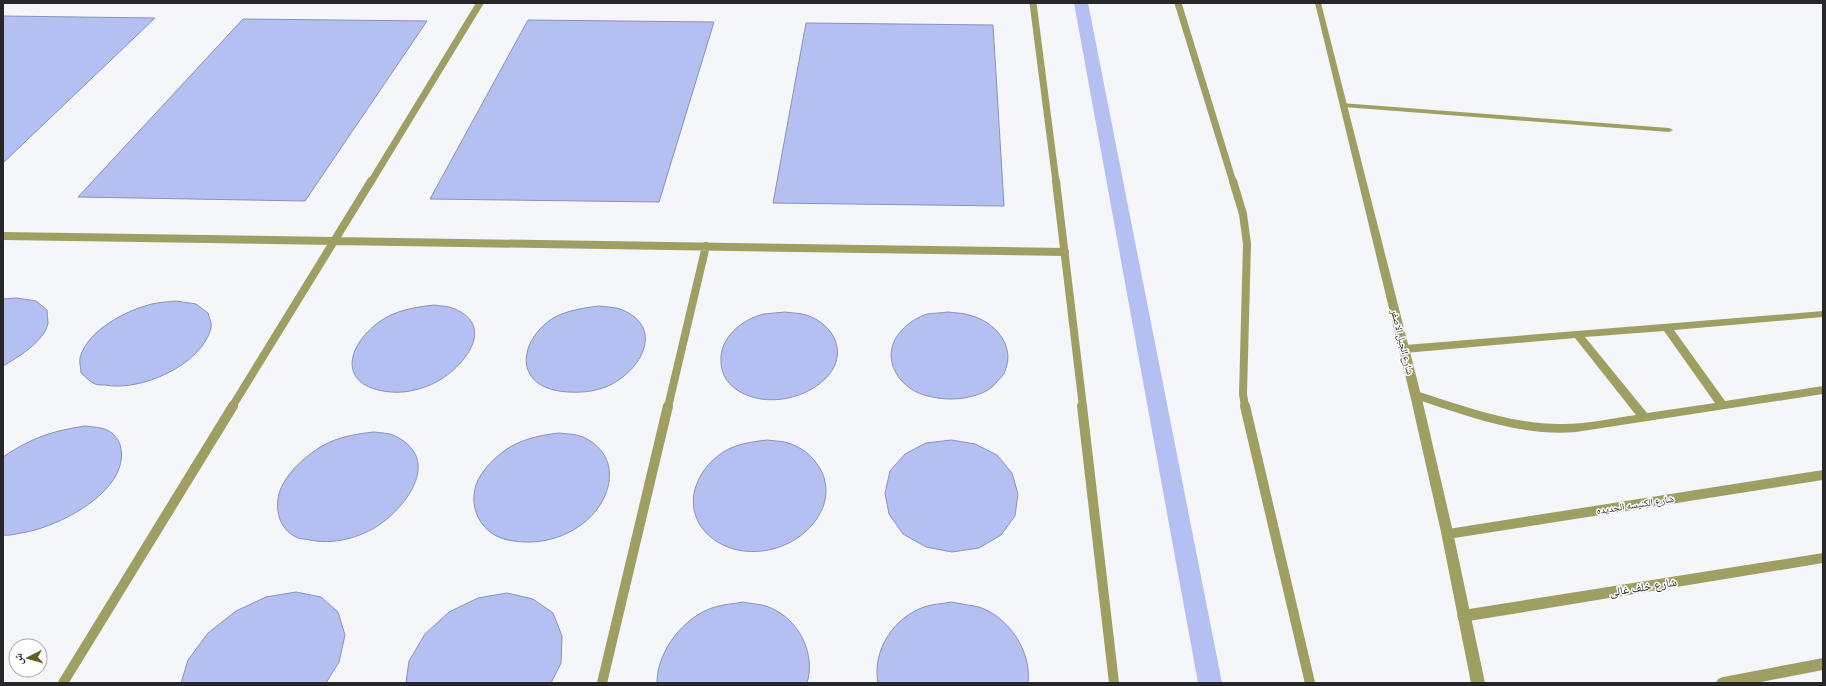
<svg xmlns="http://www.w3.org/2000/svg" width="1826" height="686" font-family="'PT Sans Narrow','Noto Naskh Arabic',sans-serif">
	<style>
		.water { fill: #b5c0f2; stroke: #8a92b6 }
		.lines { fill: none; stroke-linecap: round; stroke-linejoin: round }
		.canal { fill: #b5c0f2; fill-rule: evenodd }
		.service-far2 { stroke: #a09f63; stroke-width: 7 }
		.service-far1 { stroke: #a09f63; stroke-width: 8 }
		.service { stroke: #a09f63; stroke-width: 10 }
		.minor { fill: #a09f63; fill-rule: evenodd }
		.tertiary { fill: #a09f63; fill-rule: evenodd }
		.labels { text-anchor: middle; stroke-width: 3; stroke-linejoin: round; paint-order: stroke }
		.street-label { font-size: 10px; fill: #272729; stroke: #fff }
		.near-street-label { font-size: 12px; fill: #272729; stroke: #fff }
	</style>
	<rect width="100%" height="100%" fill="#f5f6fa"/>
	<path class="water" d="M3,16L155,18L3,163Z
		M243,19L427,21L305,201L78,197Z
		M528,20L714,22L659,202L430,199Z
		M806,23L993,25L1004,206L773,203Z
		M17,298L36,301L47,310C47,314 48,319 48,323C45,341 17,358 3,366V299Z
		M176,301L196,304L208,313C209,317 212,323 211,328C202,365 140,392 105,385C102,385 96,385 93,383C89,381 85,376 81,373C81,368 79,362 80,358C87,330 127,310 152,304C160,302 168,302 176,301Z
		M434,305C440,306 449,306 455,309C494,326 467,362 443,378C430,387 407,394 391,392C332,387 348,339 387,317C402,309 418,307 434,305Z
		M599,306C606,307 614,307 620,309C660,324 647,360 620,379C603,392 579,394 559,391C511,383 521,337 555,317C569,310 584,308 599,306Z
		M785,312C792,313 800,313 806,315C835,324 849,355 826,378C804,401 758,409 732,386C725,380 721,370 721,362C719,338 742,319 764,314C771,313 778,313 785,312Z
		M948,312C955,313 963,313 969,315C994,321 1016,345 1005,371C1004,375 999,379 996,383C989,392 975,396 964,398C951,400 940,399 928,396C897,389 878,355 902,330C908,323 918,317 927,314C934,313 942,313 948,312Z
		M85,426C92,427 101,427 107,430C114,433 120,441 121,449C128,492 57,528 21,533C15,534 9,536 3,535V457C31,438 52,431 85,426Z
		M374,432C381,433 391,433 397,437C441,460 407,506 379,525C360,538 332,545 310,540C306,539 301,539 298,538C276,529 273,502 283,484C291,469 307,455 322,446C338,437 355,434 374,432Z
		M559,433C567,434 576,434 583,437C626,457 611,506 578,527C557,541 532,545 508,540C483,535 468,510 476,485C481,470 497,455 510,447C526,438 542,435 559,433Z
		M767,440C775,441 784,441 791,444C802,448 811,455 817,464C826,476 828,490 824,504C810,546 753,565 716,541C682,518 689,478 719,455C733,444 751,442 767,440Z
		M951,440L975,444L997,455L1012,473L1018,494L1015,516L1001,535L979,548L952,552L926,547L903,534L889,514L885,493L890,471L905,454L926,443Z
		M296,592L321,597L338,612L345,635L339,662L326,683H181L188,660L208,633L236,611L266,597Z
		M507,593L533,599L553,613L562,636L561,663L551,683H406L409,661L425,634L449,612L478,598Z
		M743,602C752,604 763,604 771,608C799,620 816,654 807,683H657C657,651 684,616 715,607C724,604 734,604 743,602Z
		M951,602C960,604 970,605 979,607C1009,617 1032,652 1028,683H878C872,651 893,618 924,607C932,604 942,604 951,602Z"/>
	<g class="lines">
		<path class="canal" d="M1074,3H1088L1222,683H1198Z"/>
		<path class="service-far2" d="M1033,3L1056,182
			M1178,3L1233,182
			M371,182L480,3"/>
		<path class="service-far1" d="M1056,181L1083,407
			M1233,181L1243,214L1247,244L1243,394L1245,407
			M3,236L1065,252
			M232,407L371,181
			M668,407L706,246"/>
		<path class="service" d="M1082,406L1114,683
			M1245,406L1310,683
			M63,683L233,406
			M602,683L668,406"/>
		<path class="minor" d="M1341,103L1669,128L1673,130L1669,132L1344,107H1341Z
			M1823,311V317L1674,330L1725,401L1823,386V394L1576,432C1520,437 1465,415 1412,398L1411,395L1412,392L1416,391C1464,406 1513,425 1564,424C1588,424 1612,418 1636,415L1575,338L1405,353L1400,349L1405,345ZM1664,331L1715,403L1647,413L1585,337Z
			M1823,470V480L1448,539L1444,538L1442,534L1444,530L1448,529Z
			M1823,553V563L1463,622L1459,620L1457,616L1459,612L1463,610Z
			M1823,658V670L1756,683H1716L1718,679L1723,677Z"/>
		<path class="tertiary" d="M1315,3H1321L1422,399L1453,532L1485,683H1471L1441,532L1411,399Z"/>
	</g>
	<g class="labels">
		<g class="street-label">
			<text transform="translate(1403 342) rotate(76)" y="4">شارع الجبل الاصفر</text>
			<text transform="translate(1635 504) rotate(-9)" y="4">شارع الكنيسه الجديده</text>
		</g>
		<g class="near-street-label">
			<text transform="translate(1643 587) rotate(-9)" y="4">شارع خلف غالى</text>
		</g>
	</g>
	<rect width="1826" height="686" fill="none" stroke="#272729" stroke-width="8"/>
	<g transform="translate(28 658) rotate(264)"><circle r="19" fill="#ffffff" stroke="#a9a9a9"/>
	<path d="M0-3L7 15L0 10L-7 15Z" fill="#605f2c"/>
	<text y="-6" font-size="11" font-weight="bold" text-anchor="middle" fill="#272729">ش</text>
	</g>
</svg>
